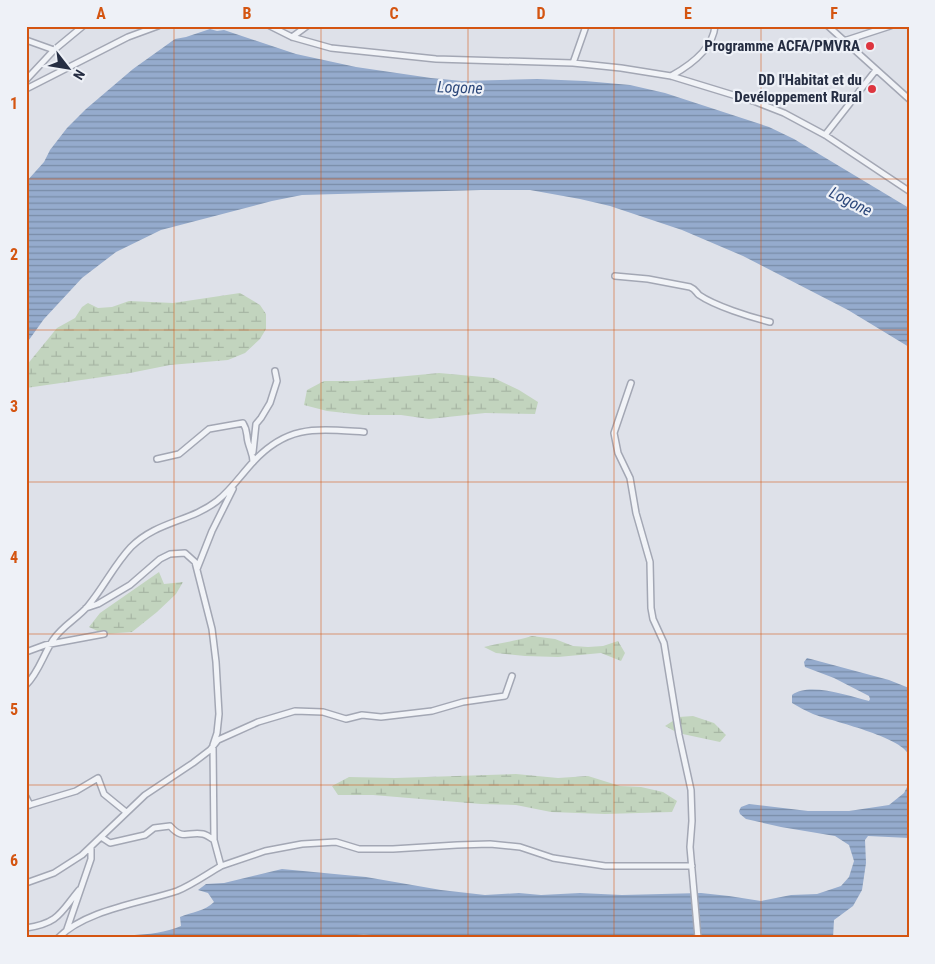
<svg xmlns="http://www.w3.org/2000/svg" width="935" height="964" font-family="'Roboto Condensed',sans-serif">
	<style>
		.wetland { fill: url(#wetland-marsh) }
		.water { fill: url(#water-rules) }
		.lines { fill: none; stroke-linecap: round; stroke-linejoin: round }
		.minor-casing { stroke: #a3a7b4; stroke-width: 8 }
		.minor { stroke: #f1f3f7; stroke-width: 5 }
		.grid { fill: none; stroke: #d45511; stroke-width: 1; stroke-opacity: 0.55 }
		.poi-dot { fill: #dd353f; stroke: #eef1f7; stroke-width: 2 }
		.labels { text-anchor: middle; stroke-width: 4.5; stroke-linejoin: round; paint-order: stroke }
		.poi-label { font-size: 15px; font-weight: bold; fill: #252d42; stroke: #eef1f7; text-anchor: end }
		.water-label { font-size: 16px; font-style: italic; fill: #2b477a; stroke: #eef1f7 }
		.neatline { fill: none; stroke: #d45511; stroke-width: 2 }
		.grid-label { font-size: 16px; text-anchor: middle; font-weight: bold; fill: #d45511 }
	</style>
	<defs>
		<pattern id="wetland-marsh" width="20" height="14" patternUnits="userSpaceOnUse" patternTransform="scale(1.25)"><rect width="20" height="14" fill="#c2d4be"/><path d="M1 5h8M5 5V1M11 12h8M15 12V8" fill="none" stroke="#a7b6a4"/></pattern>
		<pattern id="water-rules" width="6" height="5" patternUnits="userSpaceOnUse" patternTransform="scale(1.25)"><rect width="6" height="5" fill="#95abcd"/><path d="M0 2.5h6" fill="none" stroke="#798ca8"/></pattern>
	</defs>
	<rect width="100%" height="100%" fill="#dee1e9"/>
	<path class="wetland" d="M240,293L260,305L266,314V329L260,339L245,353L228,360L170,365L130,373L26,388V366L57,328L75,318L82,307L88,303L98,308L112,307L129,301L173,303Z
		M439,373L494,378L519,390L538,402L535,414L485,413L429,419L401,415H363L327,411L304,405L307,390L324,381H354Z
		M159,572L164,584L183,582L176,594L157,612L132,632L104,634L89,627L100,613Z
		M532,636L555,639L573,646L588,647L603,646L618,641L625,653L621,661L601,653L558,657L525,656L496,653L484,647C500,643 516,641 532,636Z
		M693,716L714,723L726,735L720,742L678,733L665,726L679,717Z
		M516,774L558,778L588,776L620,786L641,787L663,792L677,801L672,812L605,814L551,812L516,805L481,804L373,795H338L332,786L349,777L395,778Z"/>
	<path class="water" d="M210,29L217,31L224,30L296,54L356,67L431,78L462,81L537,79L585,81L630,85L665,93L769,127L794,139L909,208V347L848,310L743,256L682,230L610,206L580,199L530,190H481L302,195L272,201L161,230L116,252L82,278L44,319L26,344V182L44,162L50,150L67,128L86,109L133,69L175,39L186,37Z
		M807,658L889,680L909,688V755C900,736 834,722 813,714C806,711 799,707 792,703V695C809,682 849,696 869,701L870,699L869,696L834,678L805,667L804,662Z
		M909,783V838L868,836L865,840L866,863L862,890L853,906L834,920L833,938H396C366,931 336,937 305,938C229,940 152,938 76,938L80,936C112,934 151,939 181,926L180,917C192,912 205,911 214,902L208,893L198,890L206,884L224,883L282,869L366,877L441,890L485,895L519,893L541,895L580,893L622,895L701,893L729,896L761,901L791,895L817,894L841,886L849,877L854,861L849,845L835,836L781,827L746,819L740,814L739,811L741,807L749,804L808,811H849L889,805L904,793Z"/>
	<g class="lines">
		<defs>
			<path id="minor" d="M270,26L292,37L331,48L436,59L573,63L621,68L671,76L756,102L784,113L825,135L909,191
				M828,26L909,99
				M292,37L307,26
				M26,40L54,50
				M844,41L890,26
				M573,63L586,26
				M671,76C689,66 713,49 715,26
				M26,80L54,50L83,26
				M26,89L128,37L158,26
				M825,135L876,70
				M615,276L648,279L690,287C695,289 696,292 699,295C715,306 750,317 770,322
				M631,383L614,433L618,453L630,478L636,513L650,562L651,608L653,619L664,643L679,735L691,790L692,821L690,847L698,938
				M253,452L256,424L261,418L270,403L277,381L275,371
				M157,459L179,454L209,429L243,423C248,431 246,434 248,442C250,450 253,454 253,462
				M197,569L212,531L233,489
				M86,608L98,604L130,585L160,559L170,554L185,553L195,562L212,629L216,662L219,714L217,733L213,745L214,840
				M26,652L45,645L104,634
				M26,685C39,672 43,655 53,640C62,626 78,618 88,606C104,587 114,565 131,547C157,521 190,522 217,501C231,490 241,475 253,462C288,424 317,429 364,432
				M26,797L30,805
				M26,806L76,791L98,778L104,794L126,812
				M101,837L110,843L145,835L154,828L170,826C183,841 188,831 203,834C207,835 211,838 214,840L221,866L265,851L302,844L336,842L359,849H393L457,845L490,844L520,847L553,858L605,866H692
				M26,883L54,873L82,855L145,795L193,763L210,750L218,740L258,722L295,711L323,712L346,719L362,715L381,717L432,711L463,702L505,696L512,676
				M26,928C59,923 60,913 79,890
				M67,929L91,859V847
				M58,938C85,910 141,903 177,891C192,885 207,874 221,866"/>
		</defs>
		<use href="#minor" class="minor-casing"/>
		<use href="#minor" class="minor"/>
	</g>
	<path class="grid" d="M174,26V938M321,26V938M468,26V938M614,26V938M761,26V938M26,179H909M26,330H909M26,482H909M26,634H909M26,785H909"/>
	<g class="poi-dot">
		<circle cx="870" cy="46" r="5"/>
		<circle cx="872" cy="89" r="5"/>
	</g>
	<g class="labels">
		<g class="poi-label">
			<text x="860" y="51">Programme ACFA/PMVRA</text>
			<text x="862" y="85">DD l'Habitat et du<tspan x="862" dy="17">Devéloppement Rural</tspan></text>
		</g>
		<g class="water-label">
			<text transform="translate(460 87) rotate(2)" y="6">Logone</text>
			<text transform="translate(851 201) rotate(27)" y="6">Logone</text>
		</g>
	</g>
	<rect width="935" height="964" fill="none" stroke="#eef1f7" stroke-width="55"/>
	<g transform="translate(68 68) rotate(121)" stroke="#eef1f7" stroke-width="4" paint-order="stroke">
	<path d="M0-4L9 19L0 12L-9 19Z" fill="#252d42"/>
	<text y="-8" font-size="14" font-weight="bold" text-anchor="middle" fill="#252d42">N</text>
	</g>
	<rect x="28" y="28" width="880" height="908" class="neatline"/>
	<g class="grid-label">
		<text x="101" y="19">A</text>
		<text x="247" y="19">B</text>
		<text x="394" y="19">C</text>
		<text x="541" y="19">D</text>
		<text x="688" y="19">E</text>
		<text x="834" y="19">F</text>
		<text x="14" y="109">1</text>
		<text x="14" y="260">2</text>
		<text x="14" y="412">3</text>
		<text x="14" y="563">4</text>
		<text x="14" y="715">5</text>
		<text x="14" y="866">6</text>
	</g>
</svg>
